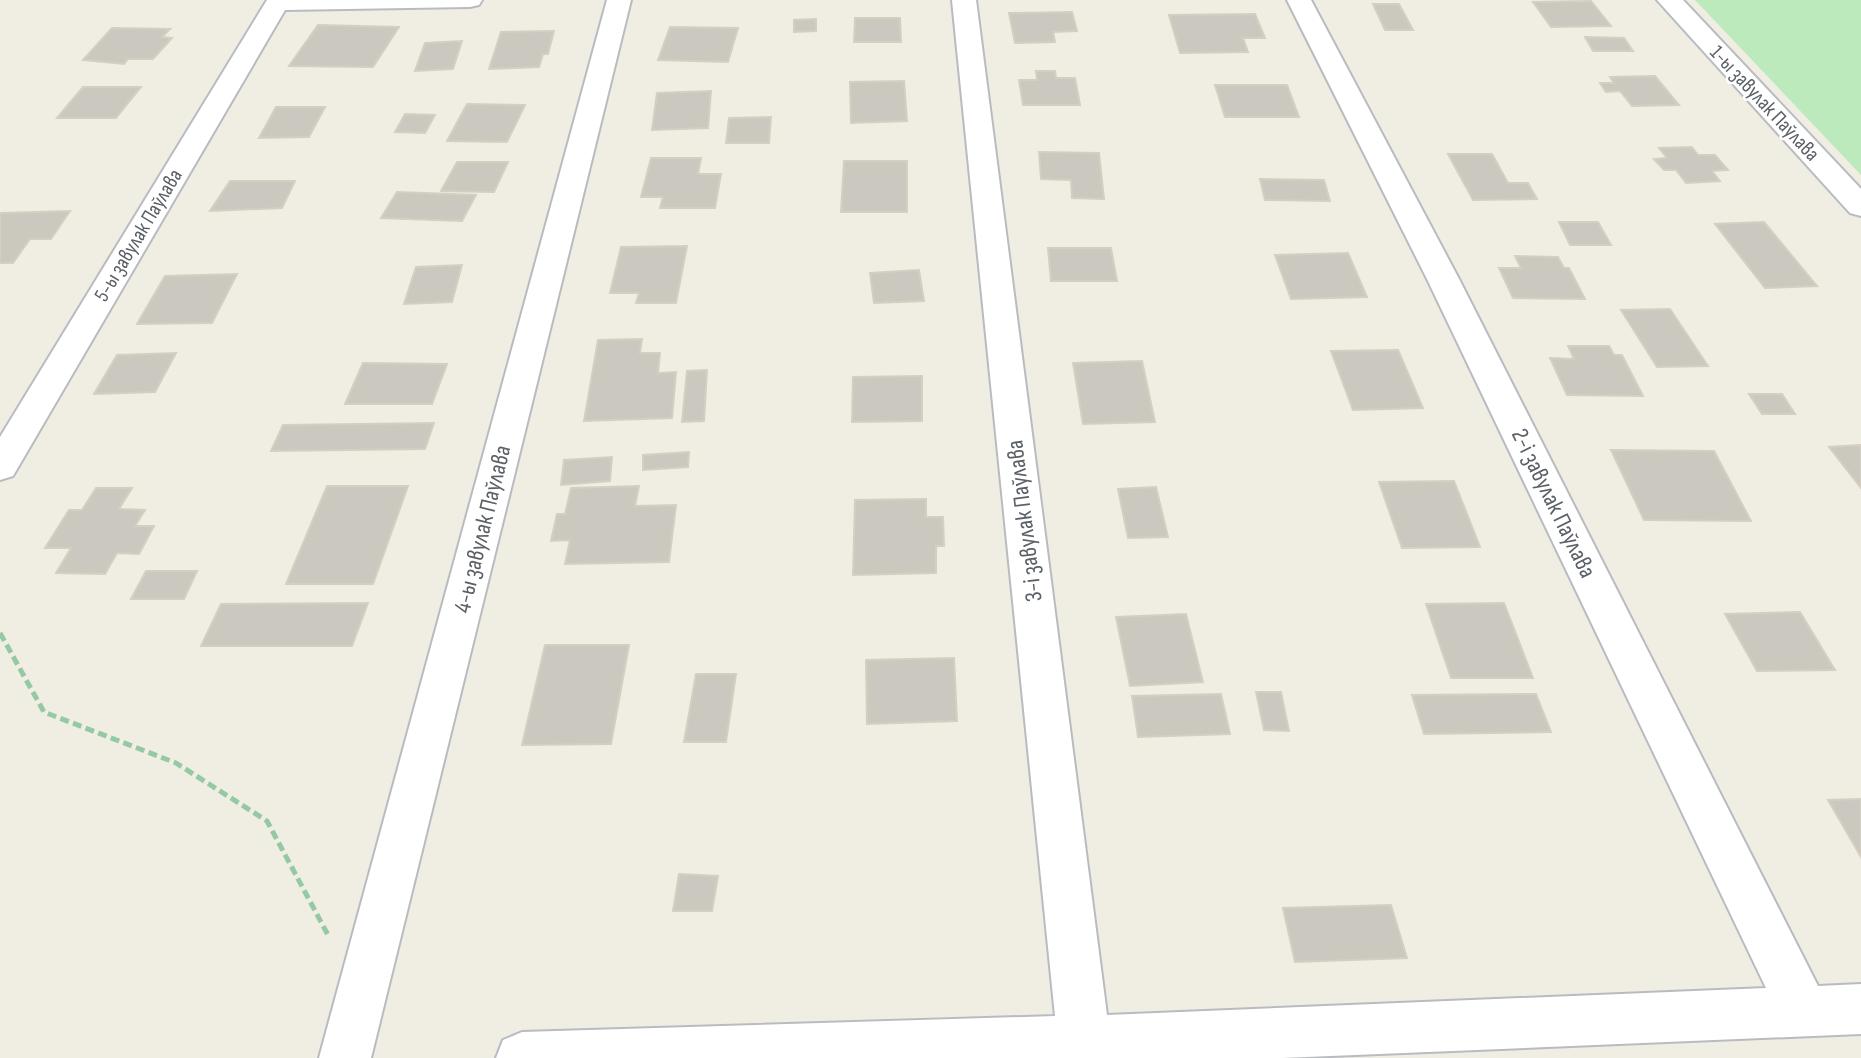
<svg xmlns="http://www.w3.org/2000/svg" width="1861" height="1058" font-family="'Sofia Sans Condensed',sans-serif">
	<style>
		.green { fill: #bdeabd }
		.building { fill: #cbc8c0; stroke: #d5cfc1; stroke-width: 2 }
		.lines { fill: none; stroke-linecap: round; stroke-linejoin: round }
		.minor-casing { stroke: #b8bcc1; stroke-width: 4 }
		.path { stroke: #94c9a3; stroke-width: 5; stroke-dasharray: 9 4.5; stroke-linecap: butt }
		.minor { fill: #fff; fill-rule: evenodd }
		.labels { text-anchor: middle; stroke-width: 5; stroke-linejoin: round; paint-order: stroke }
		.far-street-label { font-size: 21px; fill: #5b6066; stroke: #fff }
		.street-label { font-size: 24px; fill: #5b6066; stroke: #fff }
	</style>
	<rect width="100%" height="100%" fill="#f0ede3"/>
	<path class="green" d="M1695,0H1861V175Z"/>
	<path class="building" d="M1591,1L1611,26L1551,27L1533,2Z
		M1373,4H1399L1413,30H1385Z
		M1072,12L1077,31L1053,32L1055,42L1015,43L1009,13Z
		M1255,14L1265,38H1243L1248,52L1180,53L1169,15Z
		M855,18H900L901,42H854Z
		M816,19V31L794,32V20Z
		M318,25L399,27L373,67L289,66Z
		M670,27L738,28L728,62L658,60Z
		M112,28L170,29L162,37L172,38L153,59H128L124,64L83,60Z
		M554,31L548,54H543L539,67L489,69L501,32Z
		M1585,37L1624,38L1633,51H1593Z
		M462,41L453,69L415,71L425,43Z
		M1036,71H1055L1056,78H1075L1080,105H1023L1019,80H1037Z
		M1655,76L1679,105L1632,106L1620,91L1606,92L1600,83H1614L1610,77Z
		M904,81L907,121L851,123L850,82Z
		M1215,85H1287L1299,117H1225Z
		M83,87H141L116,118H57Z
		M711,91L708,128L652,130L657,93Z
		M467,104L525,105L507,142L447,141Z
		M276,107H325L309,137L259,138Z
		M405,114L435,115L425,133L395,132Z
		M771,117L769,143H726L729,118Z
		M1692,147L1698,155H1715L1728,170L1712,171L1720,181L1686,183L1676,170H1664L1654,159L1667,158L1659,148Z
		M1039,152L1099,153L1104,199L1072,198L1071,180L1041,179Z
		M1448,154H1492L1508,183H1528L1537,199L1473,200Z
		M651,158H701L698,174H721L715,208H660L663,197H641Z
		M844,161H907V212H841Z
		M457,162H508L494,192L441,191Z
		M1260,179L1324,180L1330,201L1265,200Z
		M230,181H295L282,208L210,211Z
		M397,192L476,195L462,221L381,218Z
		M70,211L51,239H30L13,263H0V213Z
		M1559,222H1598L1611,245H1570Z
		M1764,222L1817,286L1765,288L1715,224Z
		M687,246L676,303H636L639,293H610L621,247Z
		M1048,248H1111L1117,281H1051Z
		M1348,253L1367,297L1291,299L1275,255Z
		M1515,256L1558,257L1564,268H1569L1585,299L1513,298L1499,268H1521Z
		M462,265L452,302L404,304L416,267Z
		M919,270L924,301L874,303L870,273Z
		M237,274L212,323L137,324L165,276Z
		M1670,309L1708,366L1657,367L1621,310Z
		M642,339L640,353H660L658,373L676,372L672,418L584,421L598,340Z
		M1568,346H1609L1614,355H1622L1643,396L1567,395L1550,358L1574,359Z
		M1398,350L1423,408L1353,410L1331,351Z
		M176,353L155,392L94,394L117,355Z
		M1142,361L1155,422L1083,424L1073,363Z
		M363,363L447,364L432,404H345Z
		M707,370L704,421L682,422L687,371Z
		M922,376V421L852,422L853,377Z
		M1749,394H1782L1795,414H1762Z
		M434,423L425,449L271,451L283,425Z
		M1861,445V488L1829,447Z
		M1611,450L1714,451L1751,521L1644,520Z
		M689,452L688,467L643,470V455Z
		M612,457L610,481L561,485L564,460Z
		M1454,481L1480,547L1402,548L1379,482Z
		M327,486H408L373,584H286Z
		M639,486L635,506L676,505L669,562L565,564L570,540L551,541L557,514H565L571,488Z
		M1156,487L1168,537L1128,538L1118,489Z
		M96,488H132L119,509L145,510L135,526H154L139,554L117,553L105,574L56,573L71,548H45L69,510H82Z
		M926,499V517H943L944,546H936V573L853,575L855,500Z
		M146,571H197L184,599H131Z
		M368,603L352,646H201L221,604Z
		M1504,603L1533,678H1451L1426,604Z
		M1800,612L1835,670L1757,671L1725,614Z
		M1186,614L1203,682L1130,686L1116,617Z
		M545,645H629L611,744L522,745Z
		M954,658L957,721L867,724L866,660Z
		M696,674H736L726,742H684Z
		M1256,692H1281L1289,731L1264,730Z
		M1221,694L1230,734L1138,737L1132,696Z
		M1536,694L1551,732L1424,734L1412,695Z
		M1861,799V857L1828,800Z
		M679,874L718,876L712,911H673Z
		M1391,905L1407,958L1295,962L1283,908Z"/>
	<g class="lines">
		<defs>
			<path id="minor" d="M267,0H482L479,5L470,7L285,10L13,476L0,480V437Z
				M607,0H631L371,1058H319Z
				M952,0H976L1107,1015L1766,988L1427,279L1287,0H1311L1459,279L1818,986L1861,984V1034L1282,1058H496L503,1040L522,1032L1055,1016Z
				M1657,0H1683L1861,189V216L1850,213Z"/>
		</defs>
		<use href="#minor" class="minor-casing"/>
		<path class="path" d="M0,633L44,712L176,763L267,821L328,935"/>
		<use href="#minor" class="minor"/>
	</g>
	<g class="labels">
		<g class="far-street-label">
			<text transform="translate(1765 103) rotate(47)" y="7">1-ы завулак Паўлава</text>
			<text transform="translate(138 235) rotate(-59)" y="7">5-ы завулак Паўлава</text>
		</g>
		<g class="street-label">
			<text transform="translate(1554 503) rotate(64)" y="8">2-і завулак Паўлава</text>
			<text transform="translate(1024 521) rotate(-97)" y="8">3-і завулак Паўлава</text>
			<text transform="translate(482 529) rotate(-76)" y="8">4-ы завулак Паўлава</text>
		</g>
	</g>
</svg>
